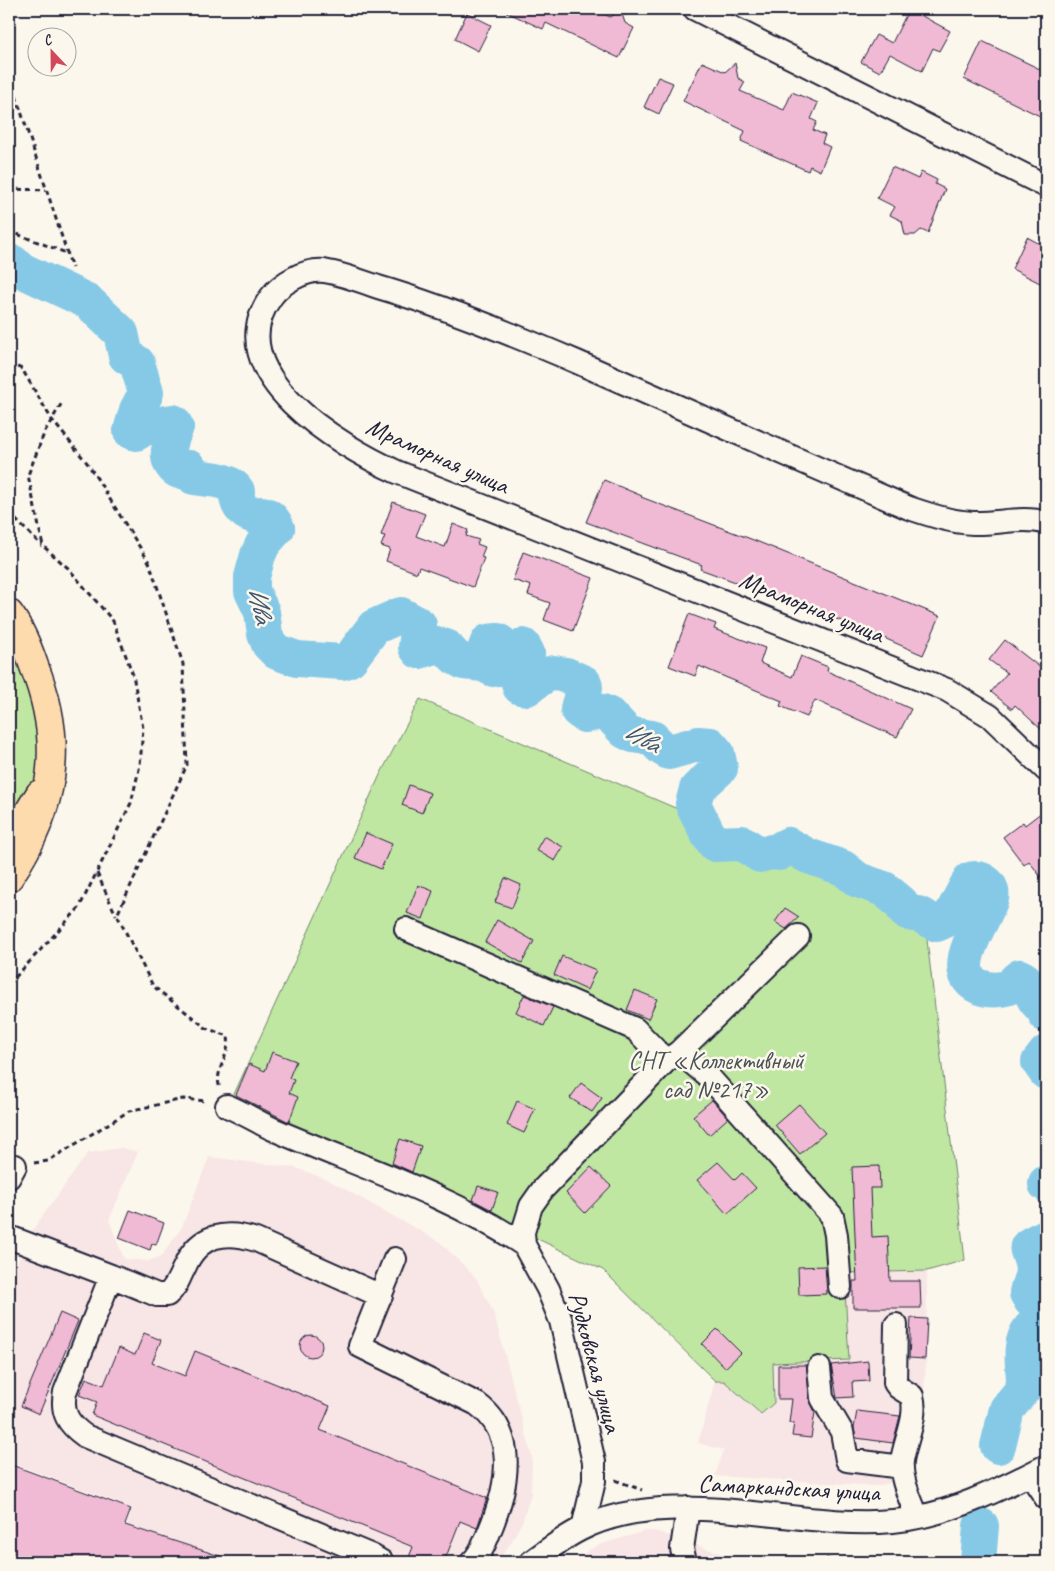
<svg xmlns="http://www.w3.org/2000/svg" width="1055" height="1571" font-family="Caveat,sans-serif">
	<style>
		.built { fill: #f8e5e5 }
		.green { fill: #c0e7a2; stroke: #71846e }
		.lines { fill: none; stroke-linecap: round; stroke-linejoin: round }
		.river { stroke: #86c9e7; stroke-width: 36 }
		.building { fill: #f1bad4; stroke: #22223b }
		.minor-casing { stroke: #22223b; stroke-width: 26 }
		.major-casing { stroke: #22223b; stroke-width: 31 }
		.path { stroke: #22223b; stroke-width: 3; stroke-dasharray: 5 4; stroke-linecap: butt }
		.minor { stroke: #fbf7ec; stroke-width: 22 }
		.major { stroke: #fedbac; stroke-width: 28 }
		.labels { text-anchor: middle; stroke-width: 5; stroke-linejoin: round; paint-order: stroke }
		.street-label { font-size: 25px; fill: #22223b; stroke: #fbf7ec }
		.park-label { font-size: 25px; fill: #4a5355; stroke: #fbf7ec }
		.water-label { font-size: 26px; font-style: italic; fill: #40546f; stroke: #fbf7ec }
	</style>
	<rect width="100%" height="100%" fill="#fbf7ec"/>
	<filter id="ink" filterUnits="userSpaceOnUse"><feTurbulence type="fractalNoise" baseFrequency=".02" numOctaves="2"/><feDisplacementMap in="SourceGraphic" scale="10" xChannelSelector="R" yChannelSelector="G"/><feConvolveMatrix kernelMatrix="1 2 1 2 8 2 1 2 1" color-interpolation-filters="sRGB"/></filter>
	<g filter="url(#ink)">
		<path class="built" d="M122,1148L138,1152L109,1220L124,1259L148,1261L162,1256L182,1227L209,1157L296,1168L328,1180L440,1242L476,1278L494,1314L532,1457L531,1493L523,1520L510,1544L498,1561L113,1562L133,1508L9,1462V1286L26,1239L88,1153Z
			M927,1271L926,1366L919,1444L911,1473L896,1477L892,1482L879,1486L715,1476L724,1450L698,1443L715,1381H724L761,1414L774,1403L773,1363L844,1273Z
			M646,1531H655L746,1562H576L589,1550L602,1544Z"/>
		<path class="green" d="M9,640L13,647C26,686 52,753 29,792C24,801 15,808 9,816Z
			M420,699L680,810L925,923L965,1260L927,1271L844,1273L849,1360L773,1363L774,1403L761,1414L724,1381H715L603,1270L523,1232L230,1103L380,775Z"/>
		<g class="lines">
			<path class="river" d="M9,263H13L19,269L87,301L121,333L126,356L137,363L146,393L137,410L131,431L136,433L147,426L173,422L176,427C170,441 162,462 179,471L189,468L194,477C207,479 230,479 237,491C236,504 242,512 254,516C264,510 273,518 277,528L263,544L258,555L252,577V591L262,612L265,634L269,644L277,652L297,659L343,662L350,659L374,627L401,615L419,625L416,647L419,651L438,645L446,647L455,657L464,662L483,664L493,669L495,662L485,650L488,642L498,641L511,651L523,646L527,653L518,679L520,687L527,688L545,675L554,673L566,675L584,683C588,693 578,699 578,710L585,715L603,712L611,716L625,731L633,735L652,738L662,748L669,752L698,744L710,745L717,753L720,768L697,789L693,804L709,836L715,844L742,843L760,855L771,852L779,853L782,848L788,845L808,856L843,868L858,880L884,889L901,903L905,911L912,914H918L937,924L950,918L970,880C981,876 994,885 991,898C986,919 943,972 980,987C991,991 1004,990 1014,985L1016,980L1020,977C1033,983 1029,992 1036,1001C1040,1006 1044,1008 1046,1015
				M1046,1053L1039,1062L1046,1072
				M1046,1183V1184
				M998,1446L1007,1409L1024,1388C1025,1369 1017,1346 1030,1329C1036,1323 1042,1320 1046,1312L1044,1306L1031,1300L1027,1293C1028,1285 1033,1278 1033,1269C1030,1244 1017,1250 1046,1237
				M978,1562L981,1526"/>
		</g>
		<path class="building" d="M500,9H594L610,17L621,11L625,23L634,28L619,58L546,23L543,29Z
			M909,9L950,31L939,51L933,48L922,71L890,54L880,72L861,62L876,35L892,43Z
			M467,13L491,25L478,51L455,39Z
			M982,41L1046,72V119L964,79Z
			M702,62L725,72L735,63L738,78L745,82L740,91L784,110L792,92L818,103L811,119L817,122L813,130L825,135L822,143L830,147L820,171L810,166L808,171L741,141L745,131L683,101Z
			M658,77L673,83L659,114L644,107Z
			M892,167L918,179L921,172L937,180L935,184L945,189L928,233L921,230L915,235H905L902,221L890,215L895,207L877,198Z
			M1027,237L1038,243L1046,238V286L1012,269Z
			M604,480L642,496L641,497L756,541L940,616L923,655L861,628L700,569L702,565L586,522Z
			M393,502L425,514L416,536L445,547L453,524L468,530L466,536L479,540L477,544L485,547L481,557L484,558L473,587L419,567L417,573L386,561L390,549L381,546L385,536L381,535Z
			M523,552L593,578L573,631L544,620L550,603L528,595L531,586L513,580Z
			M689,614L716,624L714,629L765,648L760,663L792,677L801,656L828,667L827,671L911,709L897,737L815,700L807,717L780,706L782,701L699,666L695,676L669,666Z
			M1005,640L1046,672V734L1015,705L1012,709L991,692L1007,673L989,660Z
			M409,785L430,793L422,813L402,805Z
			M1046,809V884L1029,861L1024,865L1003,837L1023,822L1025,825Z
			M366,833L392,844L381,869L355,858Z
			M544,836L563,847L555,861L536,850Z
			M505,878L521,885L512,908L495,902Z
			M418,885L433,891L423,919L407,913Z
			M785,908L799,917L786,929L775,922Z
			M497,920L534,941L522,963L485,942Z
			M562,956L596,970L587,990L554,975Z
			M635,990L657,999L648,1019L627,1010Z
			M524,995L553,1007L544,1026L516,1012Z
			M272,1052L296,1061L289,1078L294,1080L289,1093L298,1097L289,1122L236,1095L249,1064L265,1071Z
			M581,1083L602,1098L592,1112L570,1098Z
			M712,1100L728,1118L709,1135L693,1116Z
			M517,1101L535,1109L524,1133L507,1125Z
			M799,1104L825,1133L800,1154L775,1125Z
			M400,1139L421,1146L412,1172L392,1163Z
			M718,1162L735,1180L742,1173L756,1188L727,1214L697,1180Z
			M879,1166L880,1188H870L872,1237L888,1236L890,1281H920L921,1308H853V1281H857L852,1167Z
			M591,1167L611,1186L585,1213L566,1193Z
			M478,1186L498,1192L492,1210L473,1200Z
			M130,1210L164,1223L156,1245L152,1244L150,1250L119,1238Z
			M825,1266L827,1294L799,1295L798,1267Z
			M60,1313L78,1321L39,1414L21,1406Z
			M911,1318L927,1319L925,1359L909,1358Z
			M717,1329L741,1353L725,1368L702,1344Z
			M144,1333L161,1340L152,1363L185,1376L195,1351L330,1406L320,1430L487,1498L477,1528L460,1521L444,1562H407L413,1547L92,1415L97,1402L79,1395L86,1378L104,1385L119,1348L135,1355Z
			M300 1346a11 11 0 1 1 22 0a11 11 0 1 1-22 0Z
			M868,1361L869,1381L852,1382L853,1397L837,1398L831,1365Z
			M778,1365H807L809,1399L815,1412L811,1438L792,1436L794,1423H789L792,1399H778Z
			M857,1411L900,1416L893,1443L856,1438L854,1428Z
			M9,1464L131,1509L125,1525L229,1559V1562H135L114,1555L111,1562H9Z"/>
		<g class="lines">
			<defs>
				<path id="minor" d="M695,9L1046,186
					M1046,523C1023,516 997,524 973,523C951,522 930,515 909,508C798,460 687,411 577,362C512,334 446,307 378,287C361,281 342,274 324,271C305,269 281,283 271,297C216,373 340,446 397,472L947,690L990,716L1046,770
					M406,929L635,1029L666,1061
					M679,1052L709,1077L832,1216L836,1235L840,1287
					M227,1106C244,1113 259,1123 275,1130C358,1166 448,1194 524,1245
					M9,1177L15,1166
					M9,1237L111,1276
					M395,1259L360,1346L477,1404C518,1434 508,1484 492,1525C487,1537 482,1553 472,1562
					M381,1296L256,1240C226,1230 199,1234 185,1266C179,1277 177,1287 167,1295H157L111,1276L65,1392C61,1413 68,1424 85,1436L372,1556L382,1562
					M896,1325L895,1383L898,1387L912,1396C918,1417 905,1440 902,1461C900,1479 911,1500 917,1517
					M819,1368L822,1398L842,1432L847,1460L902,1467
					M1030,1474L1046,1498
					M583,1528L594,1481V1462L561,1321L548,1289L524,1245L523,1232L531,1206L543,1189L666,1061L679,1052L798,936
					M531,1562C547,1550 563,1538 581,1529C673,1483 795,1530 893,1521C947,1516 999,1490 1046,1466
					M685,1562L682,1549L688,1508"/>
				<path id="major" d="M9,614C20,629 28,648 34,666C65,744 55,808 9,877
					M9,831L27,815L40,794"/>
			</defs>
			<use href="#minor" class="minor-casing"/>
			<use href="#major" class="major-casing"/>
			<path class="path" d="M9,93H15L72,268
				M9,189L46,190
				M9,231L69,254
				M9,363L22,369L52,420L88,464L149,562L183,664L187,765L117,915L153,986L206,1028L228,1036C231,1055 213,1071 220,1088
				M9,513L42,546
				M97,873L116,915
				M9,984L79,908L131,803L140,765L143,728L133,675L113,621L68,568L43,546L28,475L45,431L63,401
				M34,1163L48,1161L129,1111L183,1099L207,1101
				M615,1480L642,1490
				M826,1559L839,1562"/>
			<use href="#minor" class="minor"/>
			<use href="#major" class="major"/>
		</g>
	</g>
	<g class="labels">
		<g class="street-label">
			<text transform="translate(438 455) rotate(24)" y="9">Мраморная улица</text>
			<text transform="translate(812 606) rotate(22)" y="9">Мраморная улица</text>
			<text transform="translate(596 1362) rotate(75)" y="9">Рудковская улица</text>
			<text transform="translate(789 1487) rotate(3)" y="9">Самаркандская улица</text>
		</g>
		<g class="park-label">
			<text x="716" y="1069">СНТ «Коллективный<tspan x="716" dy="29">сад №217»</tspan></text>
		</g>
		<g class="water-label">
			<text transform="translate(261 605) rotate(78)" y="9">Ива</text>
			<text transform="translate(643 737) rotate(29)" y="9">Ива</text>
		</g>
	</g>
	<rect width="1055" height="1571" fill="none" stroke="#fbf7ec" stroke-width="30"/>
	<rect x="15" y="15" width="1025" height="1541" fill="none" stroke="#22223b" stroke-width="2" filter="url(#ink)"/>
	<g transform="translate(52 52) rotate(338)"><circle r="24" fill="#fbf7ec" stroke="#a4a2a5"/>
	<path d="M0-4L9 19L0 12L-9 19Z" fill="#d1495b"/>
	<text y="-8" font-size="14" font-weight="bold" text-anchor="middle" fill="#22223b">С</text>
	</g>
</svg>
